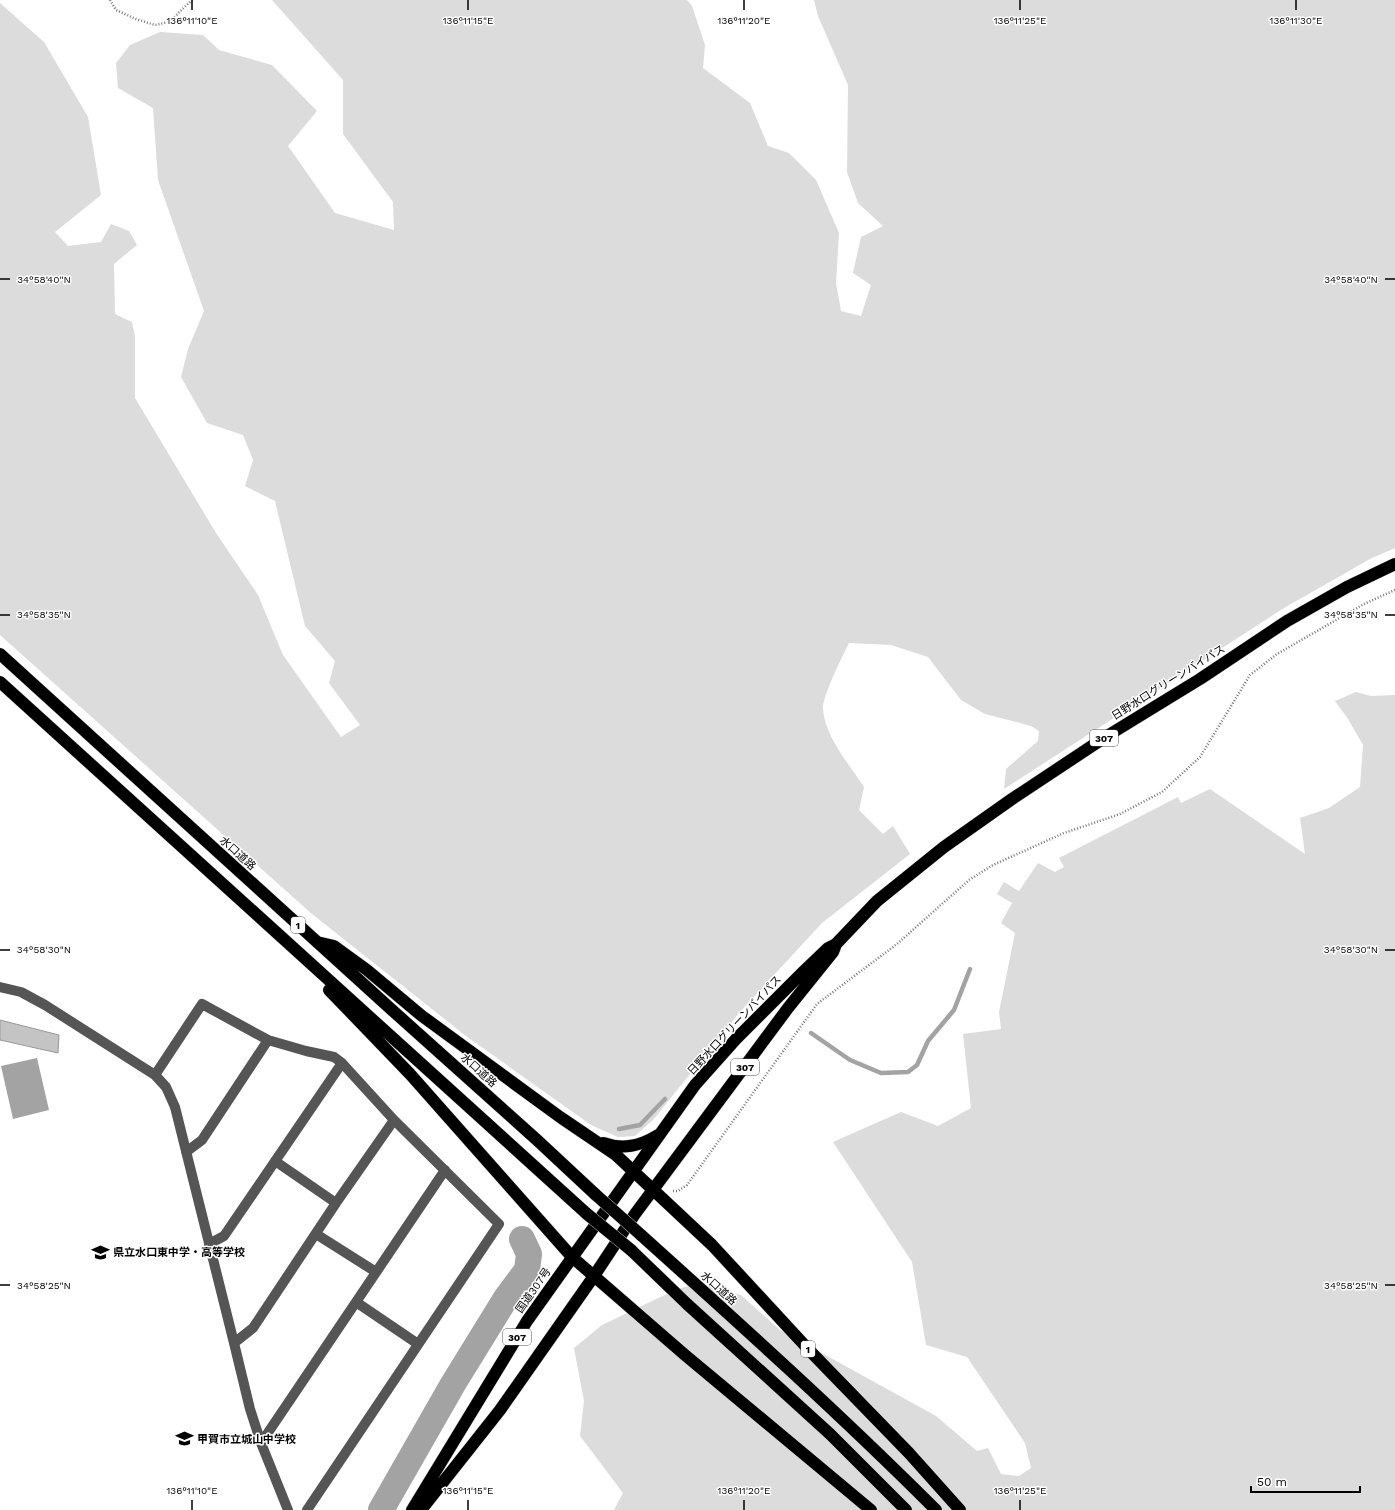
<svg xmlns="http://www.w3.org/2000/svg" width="1395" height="1510" font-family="'Work Sans','Noto Sans JP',sans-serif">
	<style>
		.green { fill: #dcdcdc }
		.water { fill: #a3a3a3 }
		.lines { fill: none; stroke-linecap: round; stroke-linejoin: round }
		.stream { stroke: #a3a3a3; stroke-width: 4.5 }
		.river { stroke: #a3a3a3; stroke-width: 26 }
		.building { fill: #c4c4c4; stroke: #999 }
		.highway-casing { stroke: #dbdbdb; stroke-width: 13 }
		.path { stroke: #777; stroke-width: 2.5; stroke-dasharray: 1 2; stroke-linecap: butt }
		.minor { stroke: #555; stroke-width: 10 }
		.highway { stroke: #000; stroke-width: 12 }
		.highway-bridge-casing { stroke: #dbdbdb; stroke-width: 13; stroke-linecap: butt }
		.highway-bridge { stroke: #000; stroke-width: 12 }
		.ticks { fill: none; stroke: #000; stroke-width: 1.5 }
		.labels { text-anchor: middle; stroke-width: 3; stroke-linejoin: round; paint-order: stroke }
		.shield { fill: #fff; stroke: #4c4c4c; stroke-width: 1 }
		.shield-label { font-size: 10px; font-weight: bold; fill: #000 }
		.street-label { font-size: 11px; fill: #000; stroke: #fff }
		.poi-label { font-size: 11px; font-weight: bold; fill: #000; stroke: #fff; text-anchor: start }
		.ticks-label { font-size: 10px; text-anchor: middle; fill: #000; stroke: #fff; stroke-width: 3; stroke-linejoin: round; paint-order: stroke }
	</style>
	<rect width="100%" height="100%" fill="#fff"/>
	<path class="green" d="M272,0H687L692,6L705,45L703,68L750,103L768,146L789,153L816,180L839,233L836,283L841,311L861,316L871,285L853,273L861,237L883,226L858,203L847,172L848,85L818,16L814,0H1395V548L1370,559L1284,608L1004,789L1006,769L1038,741L1039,731L1031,726L985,714L961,700L928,657L891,645L849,643C843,655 822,697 823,709C825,737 849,764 864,787L859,810L883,834L893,826L910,854L822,923L739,1013L654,1119L635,1136L618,1137L591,1125L466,1036L312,914L0,635V3L44,42L88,117L101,195L55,232L68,246L101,242L111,224L129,231L137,245L114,264L115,314L132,322L135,336V398L216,533L258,595L283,655L341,737L360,725L329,683L335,661L305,626L275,501L245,486L253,460L243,435L207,423L181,377L188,349L204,311L158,180L153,108L118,88L116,63L130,45L160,32L203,35L219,50L272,65L317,111L288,146L335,213L394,230L393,202L343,134V80Z
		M1356,692L1371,696L1395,695V1510H614L623,1493L580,1436L584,1401L574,1348L602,1325L675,1290L698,1283L741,1295L780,1330L936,1416L977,1451L988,1448L1001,1474L1019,1476L1031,1468L1025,1443L967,1357L926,1345L912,1262L833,1142L901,1112L938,1126L971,1108L963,1034L1001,1029L999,1012L1015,933L1001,923L1012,903L997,894L1004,882L1019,891L1038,863L1055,872L1064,867L1059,858L1178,797L1181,803L1210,789L1305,854L1300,818L1329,808L1360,787L1363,745L1348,719L1335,701Z"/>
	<path class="water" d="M37,1058L49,1110L13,1119L1,1066Z"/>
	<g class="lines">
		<path class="stream" d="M811,1033L850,1060L881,1073L908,1072L917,1065L928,1041L954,1010L970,969
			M619,1129L640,1125L665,1099"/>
		<path class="river" d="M381,1510L453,1384L506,1298L527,1270L529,1254L522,1239"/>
	</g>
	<path class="building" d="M0,1020L59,1035L58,1053L0,1040Z"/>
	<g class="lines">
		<defs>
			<path id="highway" d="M0,654L392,1010L537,1140L596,1195
				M0,682L587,1214
				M317,942L334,946L367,970L422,1016L560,1117L616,1155L712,1245L809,1350L909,1453L960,1510
				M329,990L410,1074L572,1257L685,1355L871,1510
				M603,1143C623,1150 640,1146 658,1135
				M641,1235C741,1325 841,1415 936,1510
				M631,1250L687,1304L830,1434L906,1510
				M412,1510L527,1321L695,1085L736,1039L803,972L828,948L836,944L877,901L944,847L1012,799L1107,736L1200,679L1287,621L1347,587L1395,564
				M421,1510L500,1410L594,1276L635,1214L788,1008L833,952L835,947"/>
		</defs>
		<use href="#highway" class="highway-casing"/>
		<path class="path" d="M110,0L116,10L136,19L155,25L169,22L192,0
			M673,1191H678L687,1185L817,1004L897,944L969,880L993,865L1064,833L1120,814L1162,792L1200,757L1250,675L1277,654L1364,604L1395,590"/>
		<path class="minor" d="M0,987L21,992L45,1005L155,1075L166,1087L175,1107L234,1343L250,1409L261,1443L288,1510
			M155,1075L202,1004L268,1040L306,1051L334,1057L342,1063L394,1120L499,1224L307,1510
			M186,1152L202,1140L268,1040
			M275,1161L336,1203
			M316,1234L376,1272
			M209,1244L224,1236L342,1063
			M356,1302L418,1344
			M234,1343L253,1328L336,1203L394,1120
			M261,1443L445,1170"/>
		<use href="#highway" class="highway"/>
		<defs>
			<path id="highway-bridge" d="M596,1195L641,1235
				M587,1214L631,1250"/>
		</defs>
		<use href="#highway-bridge" class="highway-bridge-casing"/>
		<use href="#highway-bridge" class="highway-bridge"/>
	</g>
	<path class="ticks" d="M192,0V10M468,0V10M744,0V10M1020,0V10M1296,0V10M0,279H10M1385,279H1395M0,615H10M1385,615H1395M0,950H10M1385,950H1395M0,1285H10M1385,1285H1395M192,1500V1510M468,1500V1510M744,1500V1510M1020,1500V1510"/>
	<defs>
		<symbol id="school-bare" viewBox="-9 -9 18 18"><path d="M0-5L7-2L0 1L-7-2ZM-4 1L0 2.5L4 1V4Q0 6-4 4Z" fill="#000" stroke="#fff" stroke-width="2.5" paint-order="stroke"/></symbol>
	</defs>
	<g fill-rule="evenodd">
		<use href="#school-bare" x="88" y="1240" width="25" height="25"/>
		<use href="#school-bare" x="172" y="1426" width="25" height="25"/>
	</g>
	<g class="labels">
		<g class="shield">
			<rect x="1090" y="730" width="28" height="16" rx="3"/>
			<rect x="291" y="917" width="14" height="16" rx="3"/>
			<rect x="731" y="1059" width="28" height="16" rx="3"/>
			<rect x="503" y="1329" width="28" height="16" rx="3"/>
			<rect x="801" y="1341" width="14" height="16" rx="3"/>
		</g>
		<g class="shield-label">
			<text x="1104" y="742">307</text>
			<text x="298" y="929">1</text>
			<text x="745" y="1071">307</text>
			<text x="517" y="1341">307</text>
			<text x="808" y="1353">1</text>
		</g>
		<g class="street-label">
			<text transform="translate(1168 682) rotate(-32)" y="4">日野水口グリーンバイパス</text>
			<text transform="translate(238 853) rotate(42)" y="4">水口道路</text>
			<text transform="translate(734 1025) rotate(-47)" y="4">日野水口グリーンバイパス</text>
			<text transform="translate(479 1070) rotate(42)" y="4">水口道路</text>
			<text transform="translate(719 1288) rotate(42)" y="4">水口道路</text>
			<text transform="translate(533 1290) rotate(-55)" y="4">国道307号</text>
		</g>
		<g class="poi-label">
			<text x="113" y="1256">県立水口東中学・高等学校</text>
			<text x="197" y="1443">甲賀市立城山中学校</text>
		</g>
	</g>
	<g class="ticks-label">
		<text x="192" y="24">136°11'10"E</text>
		<text x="468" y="24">136°11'15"E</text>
		<text x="744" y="24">136°11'20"E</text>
		<text x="1020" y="24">136°11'25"E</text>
		<text x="1296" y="24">136°11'30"E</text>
		<text x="44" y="283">34°58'40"N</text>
		<text x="1351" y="283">34°58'40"N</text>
		<text x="44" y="618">34°58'35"N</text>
		<text x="1351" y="618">34°58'35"N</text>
		<text x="44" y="953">34°58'30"N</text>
		<text x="1351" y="953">34°58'30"N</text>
		<text x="44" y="1289">34°58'25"N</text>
		<text x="1351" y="1289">34°58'25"N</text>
		<text x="192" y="1494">136°11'10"E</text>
		<text x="468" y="1494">136°11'15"E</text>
		<text x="744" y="1494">136°11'20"E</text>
		<text x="1020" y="1494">136°11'25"E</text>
	</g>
	<path d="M1251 1486v6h109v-6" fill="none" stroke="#000000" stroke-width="2"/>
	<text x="1257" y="1486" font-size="12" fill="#000000" stroke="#ffffff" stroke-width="3" paint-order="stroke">50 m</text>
</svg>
